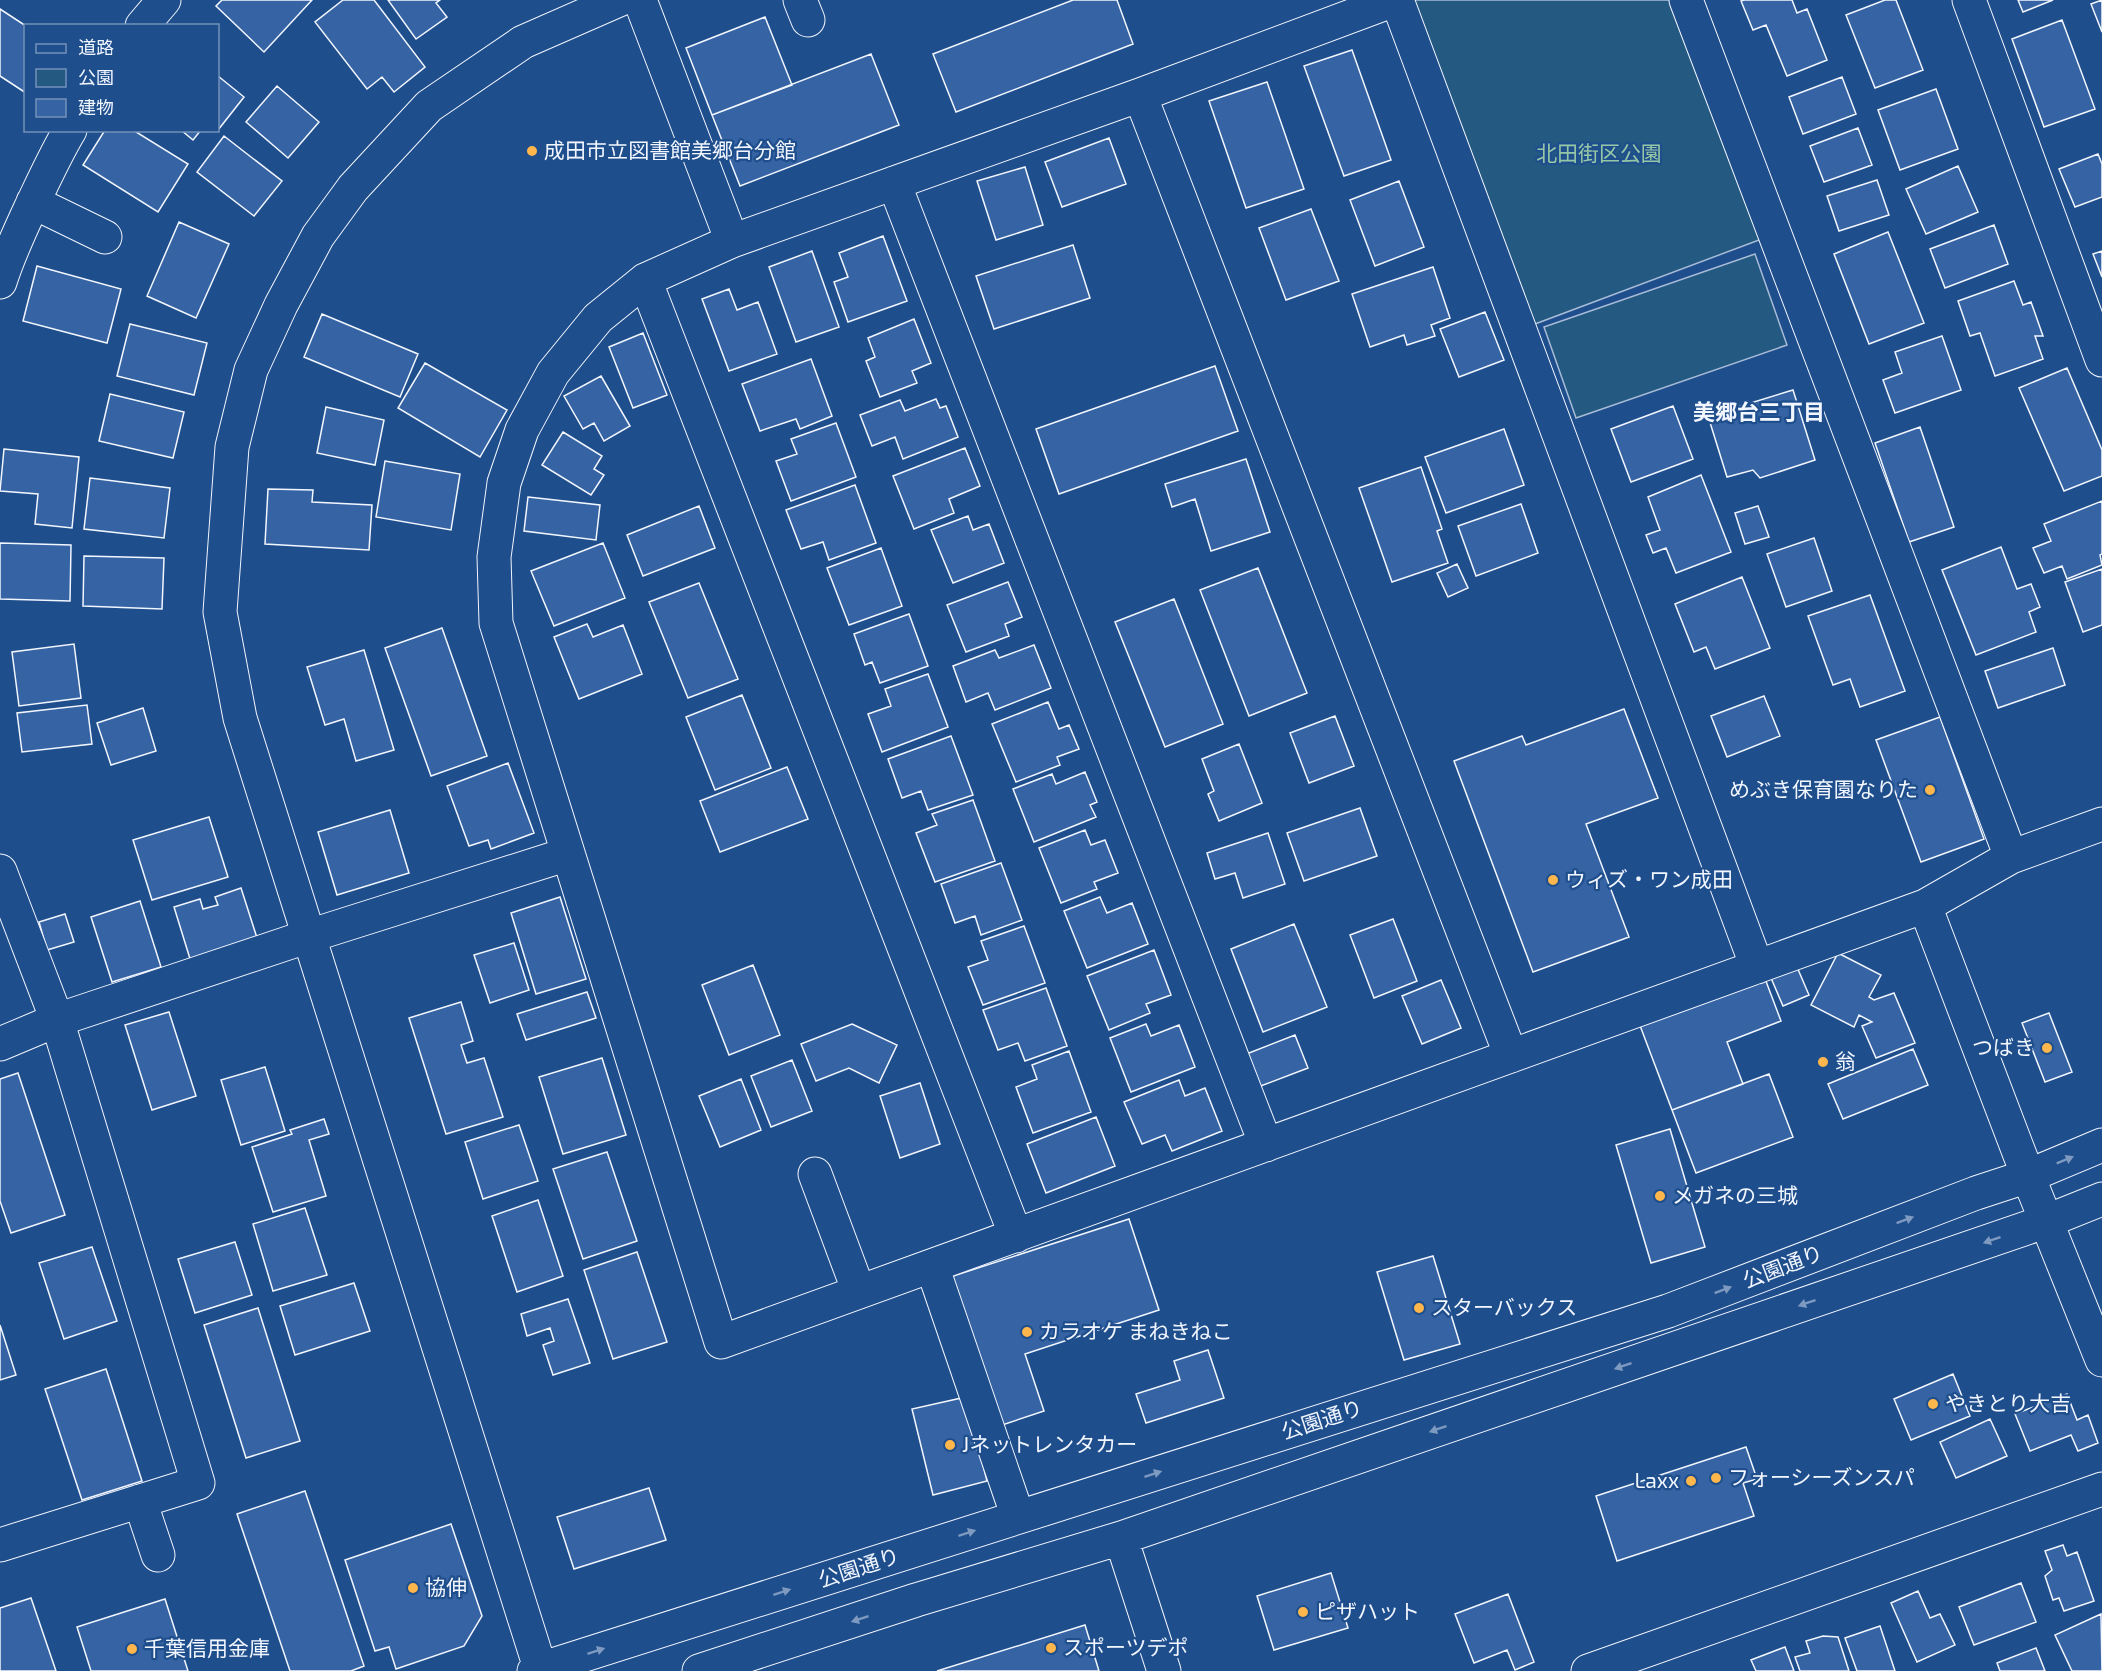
<svg xmlns="http://www.w3.org/2000/svg" width="2102" height="1671" font-family="'Exo 2','Noto Sans JP',sans-serif">
	<style>
		.green { fill: #245a82; stroke: #a8bbd7; stroke-width: 1.5 }
		.building { fill: #3563a3; stroke: #f2f6ff; stroke-width: 1.5 }
		.lines { fill: none; stroke-linecap: round; stroke-linejoin: round }
		.minor-casing { stroke: #f2f6ff; stroke-width: 35 }
		.minor { stroke: #1f4e8c; stroke-width: 33 }
		.oneway { fill: #7e9ac0 }
		.poi-dot { fill: #ffb74d; stroke: #1f4e8c; stroke-width: 2 }
		.labels { text-anchor: middle; stroke-width: 4.5; stroke-linejoin: round; paint-order: stroke }
		.poi-label { font-size: 21px; fill: #f2f6ff; stroke: #1f4e8c; text-anchor: start }
		.park-label { font-size: 21px; fill: #97c8a6; stroke: #1f4e8c }
		.street-label { font-size: 21px; fill: #f2f6ff; stroke: #1f4e8c }
		.neighbourhood-label { font-size: 22px; font-weight: bold; fill: #f2f6ff; stroke: #1f4e8c }
	</style>
	<rect width="100%" height="100%" fill="#1f4e8c"/>
	<path class="green" d="M1407,0H1686L1775,234L1519,330Z
		M1755,254L1787,345L1576,418L1544,327Z"/>
	<path class="building" d="M222,0H312L264,52L216,6Z
		M343,0H374L425,67L394,92L382,77L367,89L315,22Z
		M388,0H440L436,3L447,17L416,39Z
		M1073,0H1117L1133,44L956,112L933,54Z
		M1744,0H1792L1797,13L1807,9L1827,60L1787,76L1766,25L1753,30L1741,1Z
		M1885,0H1896L1923,70L1875,88L1846,15Z
		M2018,0H2053L2023,12Z
		M2102,0V32L2091,4Z
		M0,9L26,26V93L0,76Z
		M765,17L792,85L712,115L686,48Z
		M2062,20L2095,109L2044,127L2012,39Z
		M1352,50L1391,160L1344,176L1304,66Z
		M871,54L899,125L740,186L712,115Z
		M218,76L244,97L218,130Z
		M1842,77L1856,114L1803,134L1789,97Z
		M1267,82L1304,189L1246,208L1209,101Z
		M277,86L319,122L288,158L246,122Z
		M1936,89L1958,149L1900,170L1878,110Z
		M1858,128L1872,165L1824,182L1810,146Z
		M105,130H133L188,164L158,212L83,165Z
		M181,130H201L193,140Z
		M224,136L282,181L254,216L197,172Z
		M1109,138L1126,184L1062,207L1045,162Z
		M2098,154L2102,164V197L2075,207L2059,169Z
		M1958,166L1978,212L1926,234L1906,189Z
		M1025,167L1043,225L996,240L977,181Z
		M1877,180L1889,215L1839,231L1827,196Z
		M1399,181L1424,247L1375,266L1350,200Z
		M1311,209L1339,281L1286,300L1259,228Z
		M179,222L229,244L196,318L147,296Z
		M1994,225L2008,264L1945,288L1930,249Z
		M1888,232L1924,323L1869,344L1834,254Z
		M883,236L907,301L848,322L834,282L848,277L839,253Z
		M1073,245L1090,298L994,329L976,276Z
		M812,251L839,327L796,342L769,267Z
		M2102,251V277L2093,254Z
		M37,266L121,289L107,343L23,321Z
		M1433,267L1450,318L1431,325L1435,336L1407,345L1404,335L1370,347L1352,294Z
		M2014,281L2023,305L2031,302L2043,336H2035L2043,359L1995,376L1980,333L1970,336L1958,301Z
		M729,289L737,310L758,302L777,354L729,371L702,299Z
		M1485,312L1504,360L1459,377L1440,329Z
		M322,314L418,354L400,397L304,357Z
		M914,319L931,363L912,371L917,383L880,397L866,361L875,357L868,338Z
		M130,324L207,343L194,395L117,376Z
		M643,333L667,395L633,408L609,347Z
		M1942,336L1961,390L1895,413L1883,380L1902,373L1895,352Z
		M811,359L832,416L800,429L796,419L760,431L742,384Z
		M425,363L507,410L480,457L398,408Z
		M1215,366L1238,431L1059,494L1036,429Z
		M2067,368L2102,450V476L2064,491L2019,388Z
		M601,376L630,426L604,441L594,423L583,429L564,396Z
		M1793,390L1815,460L1760,478L1753,470L1727,477L1708,416Z
		M110,394L184,412L173,458L99,441Z
		M936,399L940,408L946,406L958,437L903,459L895,437L872,446L860,415L900,400L905,411Z
		M1673,406L1693,459L1631,482L1611,429Z
		M326,407L384,420L375,465L317,453Z
		M836,423L856,477L791,501L776,461L797,454L791,439Z
		M1920,427L1954,527L1909,542L1875,443Z
		M1504,429L1524,485L1446,513L1425,457Z
		M563,432L602,456L594,469L604,475L591,495L542,465Z
		M965,448L980,486L949,499L954,513L914,529L893,476Z
		M4,449L79,457L72,528L35,524L38,494L0,491Z
		M1246,459L1270,532L1211,551L1195,499L1172,507L1165,484Z
		M385,461L460,474L451,530L376,517Z
		M1421,467L1442,529L1437,531L1448,563L1392,582L1359,488Z
		M1701,475L1731,552L1676,573L1666,548L1653,553L1646,535L1660,530L1648,497Z
		M90,478L170,488L164,538L84,529Z
		M855,485L876,543L829,560L823,542L801,549L786,510Z
		M268,489L313,490L312,502L372,505L369,550L265,544Z
		M528,497L600,505L596,540L524,531Z
		M2102,501V554L2100,555L2102,565L2067,579L2062,566L2044,573L2033,548L2051,541L2044,524Z
		M1521,504L1538,553L1476,576L1458,526Z
		M699,506L715,548L643,576L627,535Z
		M1758,506L1769,537L1745,544L1735,513Z
		M968,516L973,530L989,524L1004,563L953,583L931,530Z
		M1814,538L1832,591L1786,607L1767,554Z
		M0,543L71,545L70,601L0,599Z
		M603,543L625,598L554,626L531,571Z
		M2001,547L2017,589L2031,584L2040,607L2029,612L2036,632L1976,655L1942,570Z
		M881,548L902,606L849,625L827,568Z
		M84,556L164,558L162,609L83,606Z
		M1457,564L1468,588L1448,597L1437,573Z
		M1258,568L1307,693L1249,716L1200,590Z
		M2102,569V625L2083,632L2065,582Z
		M1742,577L1770,648L1715,669L1706,647L1694,652L1675,604Z
		M1008,582L1022,617L1005,624L1009,636L966,652L947,605Z
		M699,583L738,679L688,698L649,602Z
		M1870,595L1905,691L1860,707L1850,679L1833,685L1808,616Z
		M1174,599L1223,724L1165,747L1115,622Z
		M909,614L928,666L880,683L872,662L865,665L854,634Z
		M587,624L593,637L623,625L642,674L579,699L554,637Z
		M442,628L487,756L431,776L385,648Z
		M74,644L81,698L19,706L12,652Z
		M1034,645L1051,688L995,710L988,693L966,702L953,666L995,650L999,658Z
		M2053,648L2065,685L1998,708L1985,671Z
		M364,650L394,750L356,761L344,719L325,725L307,667Z
		M928,674L948,727L882,752L868,714L891,706L885,689Z
		M742,695L771,768L715,790L686,717Z
		M1764,696L1780,736L1727,757L1711,716Z
		M1048,702L1059,729L1069,725L1079,749L1057,757L1060,765L1016,782L992,724Z
		M87,705L92,744L22,752L17,713Z
		M143,708L156,751L111,765L97,723Z
		M1624,709L1658,798L1586,824L1629,937L1533,972L1454,761L1522,736L1526,745Z
		M1335,716L1354,766L1309,783L1290,733Z
		M1940,717L1984,839L1921,862L1876,740Z
		M951,736L973,795L928,810L921,791L902,798L888,759Z
		M1239,744L1262,803L1219,821L1208,794L1214,791L1202,759Z
		M508,763L534,833L491,849L488,840L469,846L447,786Z
		M787,767L808,819L720,852L700,801Z
		M1085,772L1097,802L1090,805L1096,817L1034,842L1013,789L1052,774L1056,784Z
		M973,800L995,861L935,882L916,833L937,825L932,814Z
		M1360,808L1377,856L1304,881L1287,833Z
		M390,810L409,873L337,895L318,832Z
		M209,817L228,877L152,900L133,840Z
		M1085,830L1091,845L1105,840L1118,873L1094,882L1097,889L1061,903L1039,848Z
		M1268,833L1285,884L1243,898L1235,873L1215,879L1207,853Z
		M1001,863L1022,920L981,935L975,916L955,923L941,884Z
		M241,888L258,941L191,962L174,907L200,899L203,909L218,905L215,897Z
		M560,897L586,979L536,994L511,913Z
		M1100,897L1107,913L1132,903L1148,944L1087,968L1064,911Z
		M140,901L161,967L112,982L91,917Z
		M65,914L74,942L47,950L39,922Z
		M1393,919L1417,981L1374,998L1350,935Z
		M1294,924L1327,1007L1263,1032L1231,949Z
		M1024,926L1045,983L983,1005L968,967L988,960L981,941Z
		M514,943L529,990L490,1003L474,955Z
		M1154,950L1171,995L1146,1004L1150,1013L1109,1030L1087,976Z
		M1838,953L1881,975L1869,997L1874,1000L1894,993L1915,1043L1876,1058L1862,1026L1872,1022L1859,1015L1854,1027L1811,1005Z
		M753,965L780,1035L729,1055L702,985Z
		M1797,967L1809,995L1783,1006L1771,978Z
		M1764,976L1781,1021L1727,1042L1743,1084L1672,1110L1639,1023Z
		M1441,980L1461,1028L1422,1044L1402,996Z
		M1046,988L1067,1046L1025,1061L1018,1043L998,1050L983,1010Z
		M587,992L596,1018L526,1040L517,1014Z
		M461,1002L473,1041L461,1045L467,1063L484,1058L503,1117L446,1134L409,1018Z
		M169,1012L196,1096L152,1110L125,1025Z
		M2049,1013L2072,1072L2045,1082L2022,1023Z
		M852,1024L897,1045L879,1083L849,1068L816,1081L801,1044Z
		M1146,1024L1151,1036L1179,1025L1195,1067L1131,1092L1110,1038Z
		M1295,1035L1308,1068L1258,1087L1244,1055Z
		M1913,1049L1928,1085L1843,1119L1828,1084Z
		M1069,1051L1091,1112L1033,1133L1016,1087L1037,1079L1032,1065Z
		M602,1058L626,1135L563,1154L539,1077Z
		M792,1060L812,1111L771,1127L751,1076Z
		M265,1067L285,1131L241,1145L221,1080Z
		M18,1073L65,1215L11,1233L0,1201V1079Z
		M1769,1074L1793,1137L1696,1173L1672,1110Z
		M741,1079L761,1130L720,1147L699,1096Z
		M1179,1080L1185,1096L1205,1088L1222,1131L1172,1151L1165,1135L1142,1144L1124,1102Z
		M920,1083L940,1144L900,1158L880,1096Z
		M1096,1117L1115,1166L1046,1193L1027,1144Z
		M324,1119L329,1134L309,1140L326,1196L273,1212L252,1147L292,1134L290,1130Z
		M519,1125L538,1181L483,1199L465,1142Z
		M1670,1129L1705,1247L1651,1263L1616,1145Z
		M607,1152L637,1241L583,1259L553,1169Z
		M538,1200L563,1276L517,1292L492,1216Z
		M305,1208L327,1275L273,1291L253,1224Z
		M1129,1219L1159,1310L1025,1354L1044,1411L993,1428L944,1279Z
		M235,1242L252,1295L195,1313L178,1259Z
		M92,1247L117,1321L64,1339L39,1263Z
		M637,1252L667,1342L613,1359L584,1270Z
		M1433,1256L1460,1344L1404,1360L1377,1272Z
		M354,1283L370,1331L295,1355L280,1306Z
		M568,1299L590,1363L553,1375L543,1345L554,1341L550,1328L527,1336L521,1314Z
		M258,1308L300,1441L246,1458L204,1325Z
		M0,1325L16,1375L0,1380Z
		M1208,1350L1224,1398L1146,1423L1136,1394L1180,1380L1174,1361Z
		M106,1369L142,1481L82,1500L45,1389Z
		M1953,1374L1970,1416L1911,1440L1894,1399Z
		M2067,1394L2077,1420L2088,1415L2098,1443L2078,1451L2071,1435L2030,1451L2015,1414Z
		M966,1397L987,1481L933,1495L912,1409Z
		M1990,1419L2007,1456L1956,1478L1940,1442Z
		M1746,1447L1757,1479L1743,1483L1754,1516L1617,1561L1596,1496Z
		M649,1488L666,1540L574,1569L557,1517Z
		M305,1491L364,1666L351,1671H290L237,1514Z
		M451,1524L482,1616L464,1646L396,1669L389,1647L375,1651L345,1560Z
		M2063,1545L2067,1556L2077,1552L2094,1601L2064,1611L2059,1598L2053,1600L2045,1576L2052,1570L2045,1551Z
		M1331,1573L1348,1628L1274,1650L1257,1596Z
		M2021,1583L2036,1622L1974,1645L1959,1607Z
		M1918,1591L1930,1618L1940,1614L1955,1645L1917,1662L1891,1603Z
		M1508,1594L1534,1662L1515,1670L1507,1650L1474,1663L1455,1614Z
		M31,1598L56,1671H0V1608Z
		M165,1599L188,1671H91L77,1627Z
		M2101,1614L2102,1671H2072L2055,1635Z
		M1085,1625L1099,1671H937Z
		M1880,1626L1895,1671H1857L1845,1638Z
		M1823,1636L1838,1637L1849,1671H1800L1795,1657L1810,1653L1806,1641Z
		M1785,1647L1794,1671H1756L1751,1660Z
		M2036,1648L2045,1671H2000L1997,1663Z"/>
	<g class="lines">
		<defs>
			<path id="minor" d="M640,0L732,241
				M800,0L808,20
				M1394,0L1140,95L732,241L645,280L598,318L553,373L522,430L504,483L494,557L496,623L721,1342L1925,906L2011,857L2102,824
				M1397,0L1757,967
				M1686,0L2011,857
				M1969,0L2102,360
				M142,26L164,0
				M1140,95L1511,1056
				M894,183L1266,1145
				M33,202L105,237
				M645,280L1016,1236
				M0,282C8,256 19,233 30,209C43,182 55,155 70,130
				M0,871L57,1020L198,1483L0,1545
				M1925,906L2028,1176L2102,1360
				M0,1044L57,1020L309,936L568,854
				M815,1174L859,1292
				M932,1266L1018,1517
				M140,1501L158,1555
				M1121,1538L1164,1671
				M534,1671L1668,1311L1976,1193L2028,1176L2102,1145
				M541,1671L240,718L220,612L232,447L251,370L281,305L318,236L353,188L429,106L523,42L619,0
				M699,1671L916,1600L1121,1538L2047,1221L2102,1199
				M1588,1671L2102,1489"/>
		</defs>
		<use href="#minor" class="minor-casing"/>
		<use href="#minor" class="minor"/>
	</g>
	<defs><path id="oneway-solid" d="M-6-.8H1V-3.2L6.5 0L1 3.2V.8H-6Z" transform="scale(1.5)"/></defs>
	<g class="oneway">
		<use href="#oneway-solid" transform="translate(2065 1160) rotate(-22)"/>
		<use href="#oneway-solid" transform="translate(1905 1220) rotate(-21)"/>
		<use href="#oneway-solid" transform="translate(1992 1240) rotate(161)"/>
		<use href="#oneway-solid" transform="translate(1723 1290) rotate(-21)"/>
		<use href="#oneway-solid" transform="translate(1807 1303) rotate(161)"/>
		<use href="#oneway-solid" transform="translate(1623 1366) rotate(161)"/>
		<use href="#oneway-solid" transform="translate(1438 1429) rotate(161)"/>
		<use href="#oneway-solid" transform="translate(1153 1474) rotate(-18)"/>
		<use href="#oneway-solid" transform="translate(967 1533) rotate(-18)"/>
		<use href="#oneway-solid" transform="translate(782 1592) rotate(-18)"/>
		<use href="#oneway-solid" transform="translate(860 1619) rotate(162)"/>
		<use href="#oneway-solid" transform="translate(596 1651) rotate(-18)"/>
	</g>
	<g class="poi-dot">
		<circle cx="532" cy="151" r="6"/>
		<circle cx="1930" cy="790" r="6"/>
		<circle cx="1553" cy="880" r="6"/>
		<circle cx="2047" cy="1048" r="6"/>
		<circle cx="1823" cy="1062" r="6"/>
		<circle cx="1660" cy="1196" r="6"/>
		<circle cx="1419" cy="1308" r="6"/>
		<circle cx="1027" cy="1332" r="6"/>
		<circle cx="1933" cy="1404" r="6"/>
		<circle cx="950" cy="1445" r="6"/>
		<circle cx="1716" cy="1478" r="6"/>
		<circle cx="1691" cy="1481" r="6"/>
		<circle cx="413" cy="1588" r="6"/>
		<circle cx="1303" cy="1612" r="6"/>
		<circle cx="1051" cy="1648" r="6"/>
		<circle cx="132" cy="1649" r="6"/>
	</g>
	<g class="labels">
		<g class="poi-label">
			<text x="544" y="158">成田市立図書館美郷台分館</text>
			<text x="1918" y="797" text-anchor="end">めぶき保育園なりた</text>
			<text x="1565" y="887">ウィズ・ワン成田</text>
			<text x="2035" y="1055" text-anchor="end">つばき</text>
			<text x="1835" y="1069">翁</text>
			<text x="1672" y="1203">メガネの三城</text>
			<text x="1431" y="1315">スターバックス</text>
			<text x="1039" y="1339">カラオケ まねきねこ</text>
			<text x="1945" y="1411">やきとり大吉</text>
			<text x="962" y="1452">Jネットレンタカー</text>
			<text x="1728" y="1485">フォーシーズンスパ</text>
			<text x="1679" y="1488" text-anchor="end">Laxx</text>
			<text x="425" y="1595">協伸</text>
			<text x="1315" y="1619">ピザハット</text>
			<text x="1063" y="1655">スポーツデポ</text>
			<text x="144" y="1656">千葉信用金庫</text>
		</g>
		<g class="park-label">
			<text x="1599" y="161">北田街区公園</text>
		</g>
		<g class="street-label">
			<text transform="translate(1783 1267) rotate(-21)" y="7">公園通り</text>
			<text transform="translate(1322 1420) rotate(-18)" y="7">公園通り</text>
			<text transform="translate(859 1568) rotate(-18)" y="7">公園通り</text>
		</g>
		<g class="neighbourhood-label">
			<text x="1759" y="420">美郷台三丁目</text>
		</g>
	</g>
	<rect x="24" y="24" width="195" height="108" fill="#1f4e8c" stroke="#7391ba" stroke-width="1.5"/>
	<rect x="36" y="44" width="30" height="9" fill="#1f4e8c" stroke="#7391ba" stroke-width="1.5"/>
	<text x="78" y="54" font-size="18" fill="#f2f6ff">道路</text>
	<rect x="36" y="69" width="30" height="18" fill="#245a82" stroke="#7391ba" stroke-width="1.5"/>
	<text x="78" y="84" font-size="18" fill="#f2f6ff">公園</text>
	<rect x="36" y="99" width="30" height="18" fill="#3563a3" stroke="#7391ba" stroke-width="1.5"/>
	<text x="78" y="114" font-size="18" fill="#f2f6ff">建物</text>
</svg>
